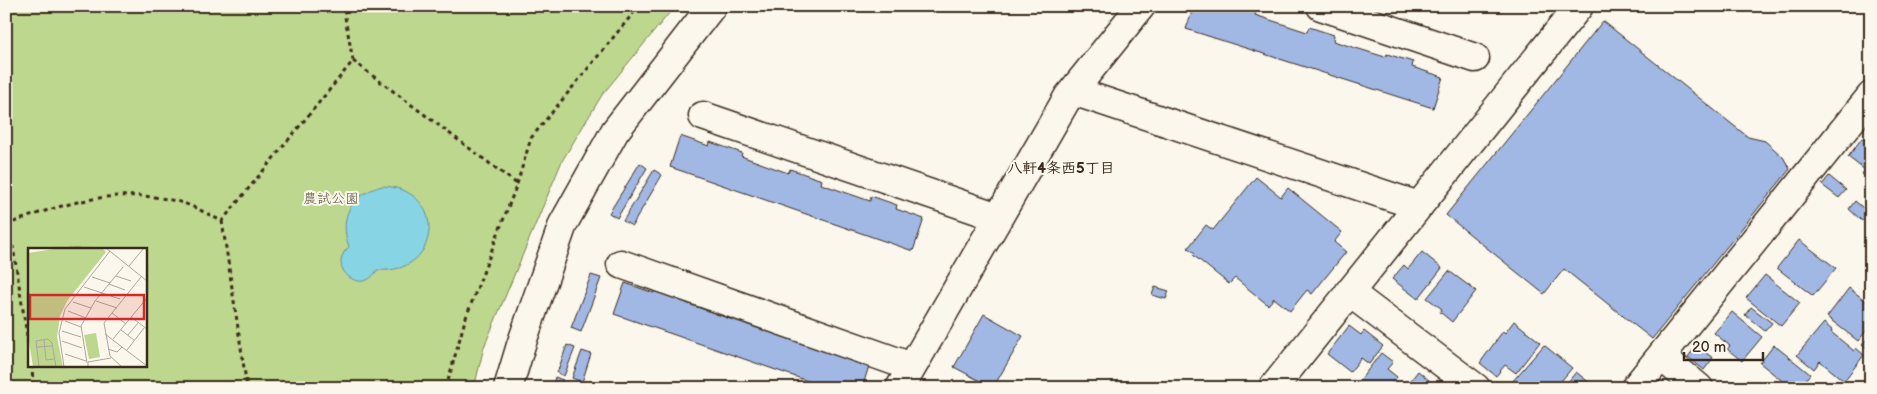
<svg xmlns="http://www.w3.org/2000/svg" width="1877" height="394" font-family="'Balsamiq Sans','Klee One',sans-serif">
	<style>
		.green { fill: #bed78e; stroke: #7c8056; fill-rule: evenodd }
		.water { fill: #87d4e5; stroke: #699095 }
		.building { fill: #a1b8e5; stroke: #3b2a1e }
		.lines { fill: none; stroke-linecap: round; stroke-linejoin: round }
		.minor-casing { stroke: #3b2a1e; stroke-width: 31 }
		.path { stroke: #3b2a1e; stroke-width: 3; stroke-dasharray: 4 4; stroke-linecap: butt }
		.minor { stroke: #fbf7ec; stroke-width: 28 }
		.labels { text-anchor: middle; stroke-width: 4; stroke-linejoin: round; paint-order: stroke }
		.park-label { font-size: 14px; fill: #5c553a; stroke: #fbf7ec }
		.neighbourhood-label { font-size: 15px; font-weight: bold; fill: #3b2a1e; stroke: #fbf7ec }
		.inset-road { fill: none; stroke: #aea59a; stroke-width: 1 }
		.view { fill: #d62828; fill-opacity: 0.15; stroke: #d62828; stroke-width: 2.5 }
		.inset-edge { fill: none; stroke: #3b2a1e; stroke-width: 2.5 }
	</style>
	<rect width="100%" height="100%" fill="#fbf7ec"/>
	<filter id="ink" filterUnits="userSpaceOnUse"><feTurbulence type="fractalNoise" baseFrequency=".02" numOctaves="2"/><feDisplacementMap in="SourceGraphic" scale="10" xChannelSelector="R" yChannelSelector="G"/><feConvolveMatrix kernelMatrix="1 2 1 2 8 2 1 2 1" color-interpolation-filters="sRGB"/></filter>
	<g filter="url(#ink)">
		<path class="green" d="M6,6H675L602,95L562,161L484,347L474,388H6ZM29,249H145V365H29Z"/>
		<path class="water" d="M382,186C449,188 442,276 377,270C362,298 325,267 349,247C338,216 351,195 382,186Z"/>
		<path class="building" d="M1194,6H1235L1256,13L1255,15L1307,32L1309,27L1334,35L1333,41L1385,57L1387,54L1413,62L1412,67L1443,77L1433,108L1186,29Z
			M1603,21L1748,137L1765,141L1783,157L1790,169L1652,339L1564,269L1544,294L1446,215Z
			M680,136L709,146L710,142L742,153L741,156L788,173L790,169L822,180L821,184L870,201L871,196L897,205L896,209L924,219L913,251L670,167Z
			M1862,138L1871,145V181L1862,174L1865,170L1848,157Z
			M640,163L647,168L617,218L609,213Z
			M654,170L662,175L632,226L623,221Z
			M1829,176L1846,190L1839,198L1822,185Z
			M1256,177L1281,197L1288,188L1342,232L1334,242L1346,252L1312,294L1307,290L1290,311L1274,298L1268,305L1235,278L1229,284L1193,255L1195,253L1188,248L1206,225L1213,230Z
			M1855,201L1869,213L1862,221L1849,209Z
			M1799,240L1836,268L1813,296L1777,268Z
			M1422,252L1442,268L1418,299L1392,279L1404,265L1408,269Z
			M1449,271L1476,291L1452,322L1440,312L1442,309L1427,298Z
			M591,275L601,278L581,332L571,328Z
			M1765,275L1800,303L1781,326L1746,298Z
			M625,283L654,293L655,289L687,300L686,303L733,320L735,316L767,327L766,331L815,348L816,343L869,366L862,388H828L614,314Z
			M1155,287L1169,291L1166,299L1152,295Z
			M1849,288L1871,305V325L1858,341L1827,317Z
			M1751,307L1772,323L1765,331L1745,315Z
			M1732,312L1762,337L1742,361L1727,349L1730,346L1714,333Z
			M984,314L1023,336L993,388L954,367Z
			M1514,321L1540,342L1516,373L1505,365L1496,376L1480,363L1503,331L1505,333Z
			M1824,323L1832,330L1831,332L1854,351L1856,348L1864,355L1844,381L1820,361L1814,369L1797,355Z
			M1349,326L1361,335L1364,331L1383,346L1369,364L1361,358L1350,372L1327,354Z
			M1871,334V352L1862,345Z
			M567,345L575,348L564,376L557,373Z
			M1544,345L1572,368L1557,386L1551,381L1545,388H1537L1531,383L1527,388H1519L1512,382Z
			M1774,345L1810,374L1799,388H1791L1760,363Z
			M1696,346L1713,358L1704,370L1688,357Z
			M582,351L591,354L582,382L572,378Z
			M1381,353L1393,362L1387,369L1397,377L1388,388H1354Z
			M1418,371L1430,381L1425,388H1405Z
			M1576,372L1596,388H1563Z
			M555,377L563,380L560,388H552Z"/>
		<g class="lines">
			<defs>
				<path id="minor" d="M1321,6L1475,58
					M1073,91L1419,206
					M703,116L998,217
					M621,264L912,367
					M1349,292L1476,388
					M1661,356L1699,388
					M508,388L521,345L563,224L615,131L712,6
					M900,388L1068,97L1141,6
					M1273,388L1579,6
					M1635,388L1871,96"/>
			</defs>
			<use href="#minor" class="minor-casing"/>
			<path class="path" d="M353,61L517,184
				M222,221L247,388
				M6,225C64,203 117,186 180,202C194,206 209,215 222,221L353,61L343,6
				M6,240L13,247L29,348
				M32,365L33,388
				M446,388L465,320L517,184L531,138L639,6"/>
			<use href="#minor" class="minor"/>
		</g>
	</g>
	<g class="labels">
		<g class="park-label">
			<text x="331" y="203">農試公園</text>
		</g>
		<g class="neighbourhood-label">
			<text x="1061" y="173">八軒4条西5丁目</text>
		</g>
	</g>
	<g transform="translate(28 248)">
		<rect width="119" height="119" fill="#fbf7ec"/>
		<path d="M32,0H74L78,4L39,53L32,68L29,89L35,119H5L0,87V5ZM68,85L72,109L61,111L56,87Z" fill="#bed78e"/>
		<path class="inset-road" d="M78,0L119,33M101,18L116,0M88,28L103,33M64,29L82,35M81,36L97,42M56,39L92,51M68,53L89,60M45,54L63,60M40,63L58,70M84,65L98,76M103,69L119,81M37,73L53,79M93,82L106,92M34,83L53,89M77,86L119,118M100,87L110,75M85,91L119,50M16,92L18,112L26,111M34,93L54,100M9,99L24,98M80,101L89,104L94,99M99,102L116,80M37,106L58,113M59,115L53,78L67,53L95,19M11,119L8,93L20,91L24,95L28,119M36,119L31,85L37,61L82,3M60,119V114L83,110M94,119L82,108L76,75L113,29"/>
		<path class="view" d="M2,47H116V71H2Z"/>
		<rect width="119" height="119" class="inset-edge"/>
	</g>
	<rect width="1877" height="394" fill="none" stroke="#fbf7ec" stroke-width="25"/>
	<rect x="12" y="12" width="1852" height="369" fill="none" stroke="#3b2a1e" stroke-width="2" filter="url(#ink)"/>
	<path d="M1684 352v8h79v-8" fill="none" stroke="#3b2a1e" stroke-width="2.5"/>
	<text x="1692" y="352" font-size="15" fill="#3b2a1e" stroke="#fbf7ec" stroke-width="4" paint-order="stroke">20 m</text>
</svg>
